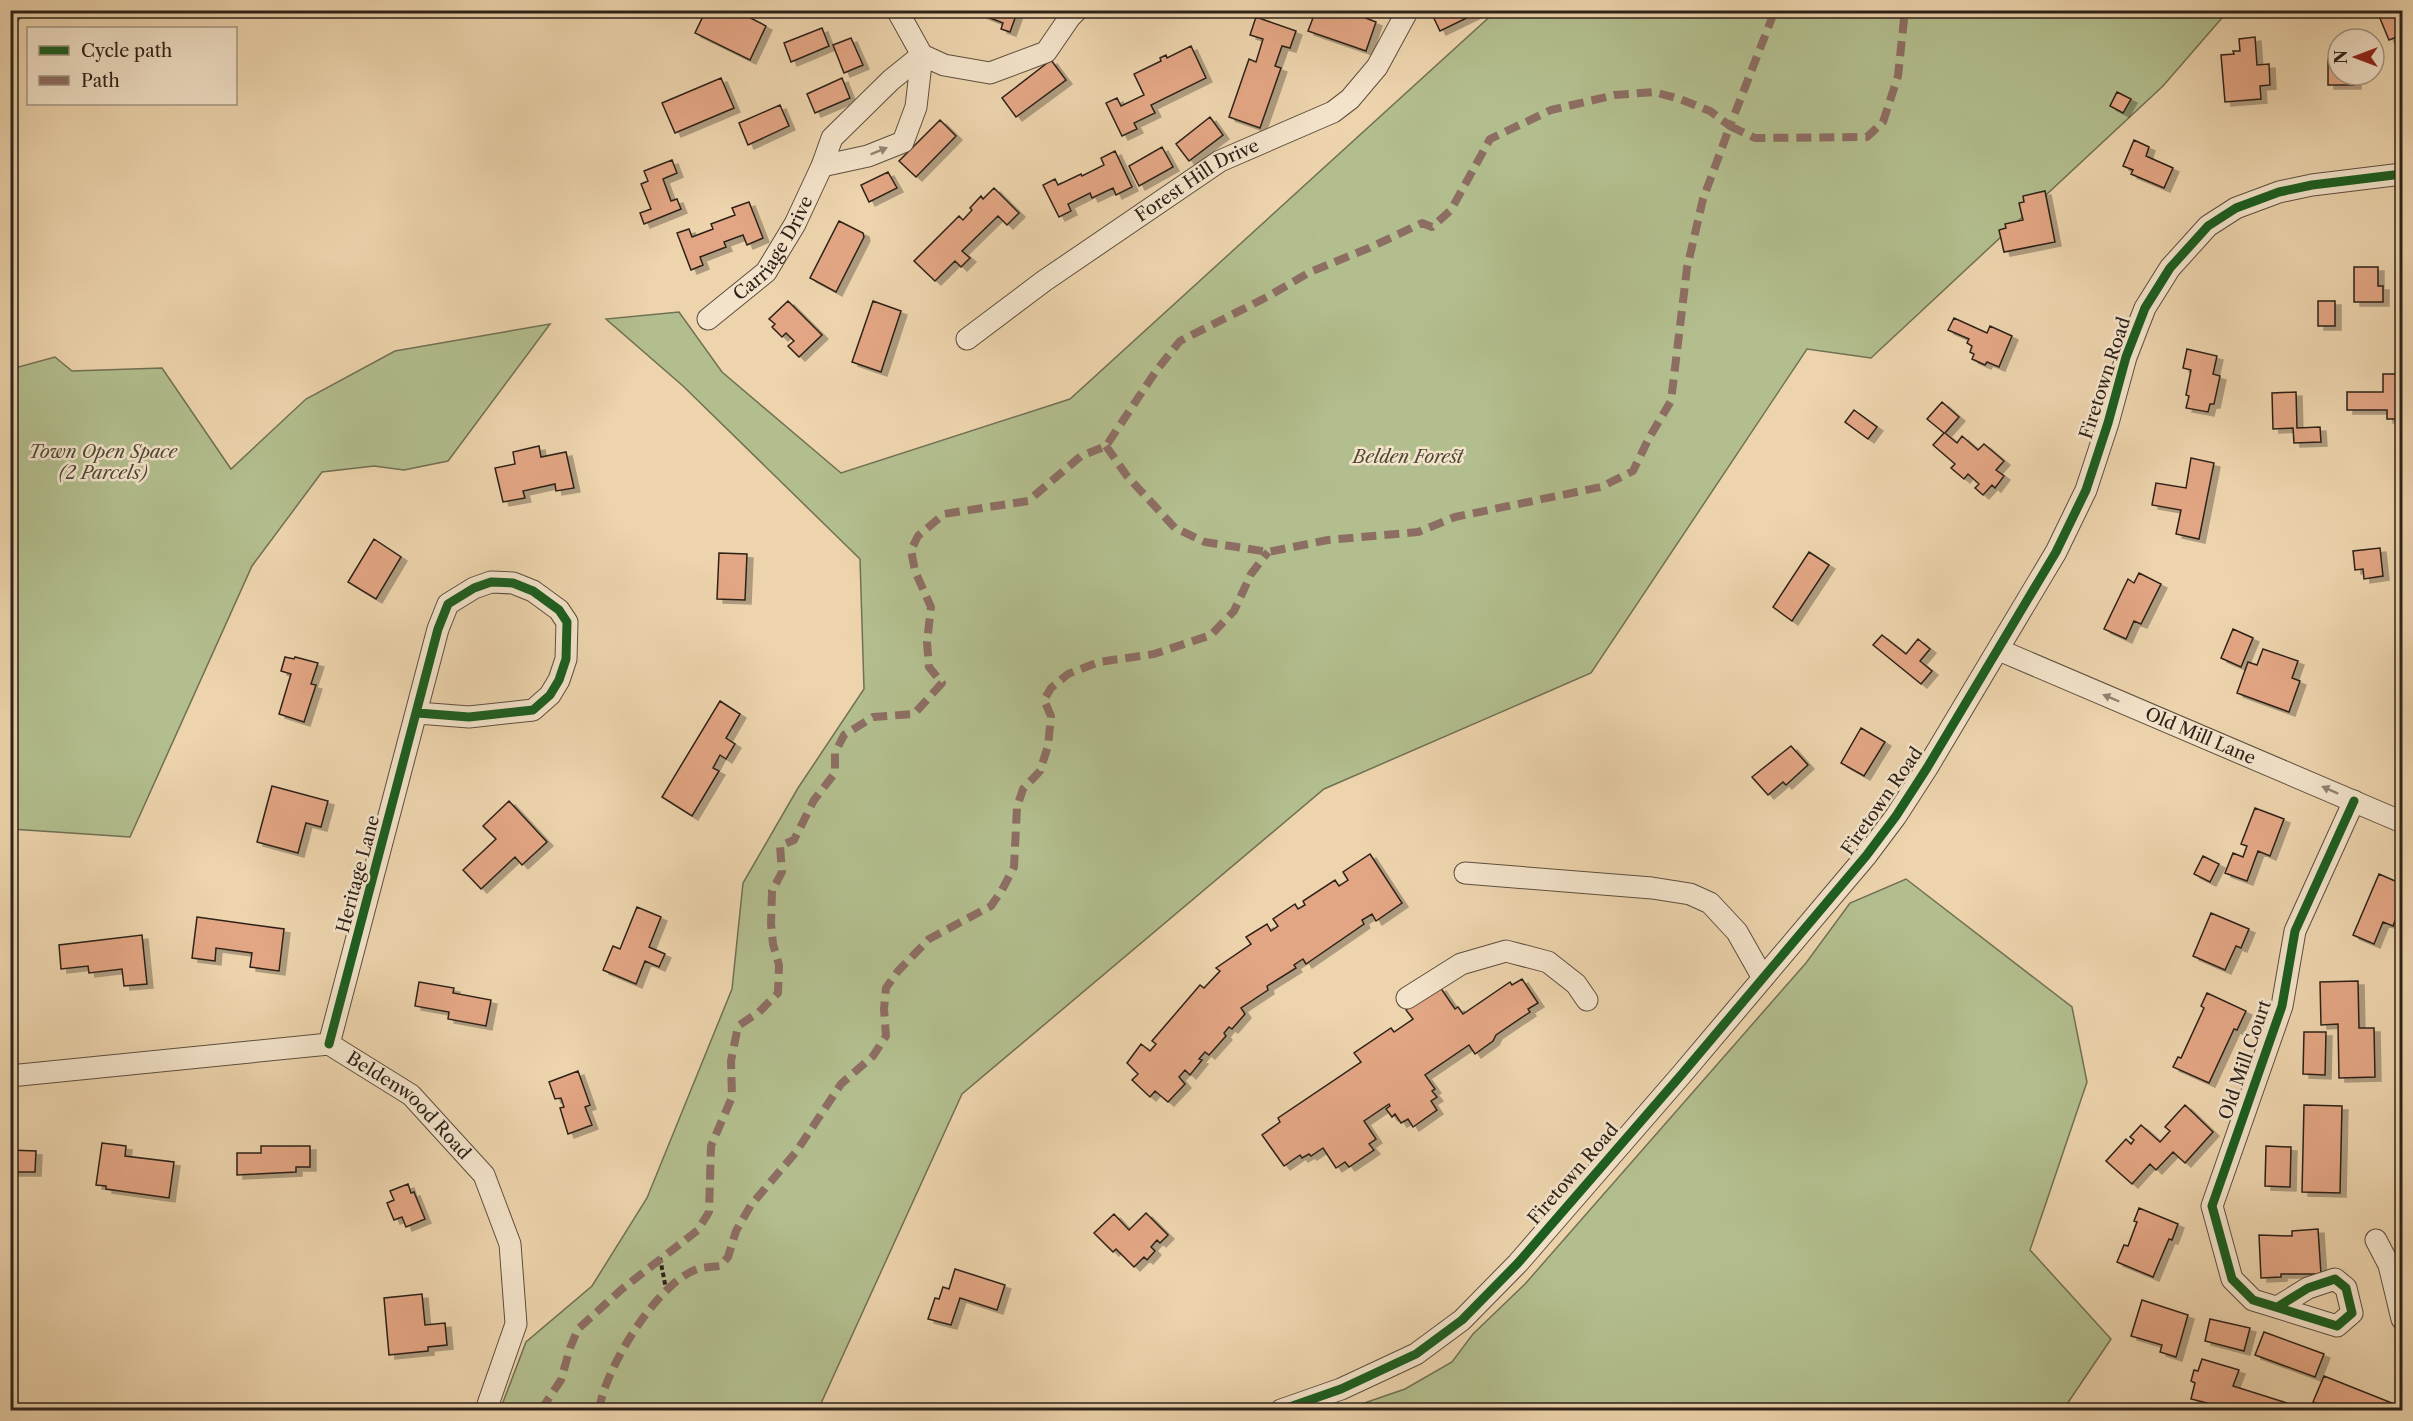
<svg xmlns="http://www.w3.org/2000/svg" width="2413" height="1421" font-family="'Libre Caslon Text',serif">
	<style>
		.green { fill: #b3be8e; stroke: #707054; stroke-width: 1.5 }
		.building { fill: #e3a684; stroke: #2d2219; stroke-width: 1.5; filter: url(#shadow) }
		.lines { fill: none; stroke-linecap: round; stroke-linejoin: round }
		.minor-casing { stroke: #5d4e3e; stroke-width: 23 }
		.path { stroke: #2d2219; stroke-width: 4; stroke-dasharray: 4.5 3; stroke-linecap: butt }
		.minor { stroke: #f3e3ca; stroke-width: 21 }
		.quiet { stroke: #8d6e63; stroke-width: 8; stroke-dasharray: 15 8; stroke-linecap: butt }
		.cycleway-casing { stroke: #f3e3ca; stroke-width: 13 }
		.cycleway { stroke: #1b5e20; stroke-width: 9 }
		.oneway { fill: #908272 }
		.labels { text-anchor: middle; stroke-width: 5; stroke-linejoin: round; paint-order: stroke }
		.street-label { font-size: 18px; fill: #2d2219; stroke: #f3e3ca }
		.park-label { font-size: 18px; font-style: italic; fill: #4e4936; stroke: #f3e3ca }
	</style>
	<defs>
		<filter id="shadow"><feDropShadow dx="6" dy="4" stdDeviation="0" flood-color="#0004"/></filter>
	</defs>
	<rect width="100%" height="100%" fill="#edd4ad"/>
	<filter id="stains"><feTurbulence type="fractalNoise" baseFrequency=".00333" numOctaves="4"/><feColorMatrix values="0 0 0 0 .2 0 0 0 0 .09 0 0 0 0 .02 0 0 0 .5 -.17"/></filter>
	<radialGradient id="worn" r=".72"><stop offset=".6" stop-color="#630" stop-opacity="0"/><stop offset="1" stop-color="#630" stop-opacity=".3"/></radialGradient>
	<path class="green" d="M1496,11H2228L2163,86L1871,358L1807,349L1591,673L1324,789L962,1094L818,1410H500L526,1342L592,1286L647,1198L732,989L743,883L798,788L864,689L860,559L683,386L606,319L679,312L722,372L841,473L1070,399Z
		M550,324L448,461L404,470L374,466L322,472L252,566L130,837L11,829V369L55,357L72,371L162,368L231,469L306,399L395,351Z
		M1906,879L2072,1007L2087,1082L2030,1250L2111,1339L2063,1410H1344L1405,1389L1452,1362L1473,1334L1525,1284L1806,963L1850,903Z"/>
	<path class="building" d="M706,10H735L766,26L750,60L695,33Z
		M982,10H1018L1010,32L1001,29L1003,23L980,14Z
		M1316,10H1345L1376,22L1366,51L1308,31Z
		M1430,10H1483L1440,31Z
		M2394,10H2402V35L2389,40L2379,16Z
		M1256,17L1296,31L1290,48L1282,46L1275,66L1281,68L1260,128L1229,117L1249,59L1256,62L1263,39L1250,35Z
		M822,28L829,46L791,62L784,43Z
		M2255,37L2257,65L2269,64L2270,85L2260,86L2261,99L2225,102L2221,55L2234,54L2233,51H2240L2239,39Z
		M851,38L863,65L844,73L833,45Z
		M1191,46L1206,78L1151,105L1155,113L1134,123L1137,129L1122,136L1106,103L1117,98L1121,106L1144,95L1134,74L1161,61L1160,58L1166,55L1167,58Z
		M2335,46H2338V75H2355V85H2328V60H2335Z
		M1051,60L1066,80L1016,117L1002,98Z
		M721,78L734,108L675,133L662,103Z
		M842,78L850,98L815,113L807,94Z
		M2117,92L2131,99L2123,113L2110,106Z
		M780,105L789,126L748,145L739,123Z
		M1210,117L1223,135L1189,161L1176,144Z
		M940,120L956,136L916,177L899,161Z
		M2134,140L2149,147L2146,156L2173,168L2164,188L2131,174L2133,170L2123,166Z
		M1162,147L1173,167L1139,186L1129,166Z
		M1115,151L1132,187L1116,195L1113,188L1092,198L1090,193L1068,204L1071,211L1059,217L1043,185L1055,179L1058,185L1081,174L1082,176L1104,165L1101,158Z
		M672,160L677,173L663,179L671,201L677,199L681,209L644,224L640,213L651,209L641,184L648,181L644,171Z
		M888,172L897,188L869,202L861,185Z
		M994,188L1019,213L1007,225L998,216L962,251L970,258L961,267L955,261L935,281L914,261L959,216L963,220L972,210L970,208L981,196L983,199Z
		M2045,191L2055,242L2004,252L1999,230L2006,228L2005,224L2023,220L2019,203L2024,202L2023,196Z
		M749,202L763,238L747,245L743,235L724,242L726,247L700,257L703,265L691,270L677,233L689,229L692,237L713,229L711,224L735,215L732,208Z
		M839,221L863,233L864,237L836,292L810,278Z
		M2354,267H2378V286H2383V302H2354Z
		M788,301L822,335L799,357L788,346L794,341L786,333L782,337L772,327L775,324L769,319Z
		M873,301L901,311L881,372L852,362Z
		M2318,301H2335V326H2318Z
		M1954,318L1987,333L1990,326L2012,336L1999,367L1987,362L1985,365L1972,359L1974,354L1970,352L1972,346L1967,343L1969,339L1948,330Z
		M2187,349L2217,356L2213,374L2220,376L2214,404H2210L2208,412L2186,408L2189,396L2186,395L2191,370L2183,368Z
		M2383,374H2402V419H2387V410H2347V392H2383Z
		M2296,392L2297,428L2320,427L2321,442L2294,443L2293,428L2273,429L2272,393Z
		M1942,402L1959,417L1945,433L1957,443L1962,436L1978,450L1984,444L2004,461L1996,470L2004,476L1995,488L1992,485L1983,495L1975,488L1979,484L1968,474L1964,479L1951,468L1955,464L1933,445L1944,433L1927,419Z
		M1854,410L1877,427L1868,439L1845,422Z
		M539,446L541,457L566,452L574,488L556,491L555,484L523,491L525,498L503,502L495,468L515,464L513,452Z
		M2191,458L2214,463L2199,539L2176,534L2181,510L2152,505L2156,483L2186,488Z
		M374,539L401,557L376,599L348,582Z
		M2380,548L2383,576L2364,579L2363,569L2355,570L2353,551Z
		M1809,552L1829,565L1792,621L1773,607Z
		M719,553L747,554L745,600L717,599Z
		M2139,573L2161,584L2141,624L2134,621L2126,639L2104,629L2128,579L2134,583Z
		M2233,629L2253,638L2241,667L2221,658Z
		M1882,635L1906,654L1918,639L1930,649L1920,661L1932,671L1921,684L1873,645Z
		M2263,649L2298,661L2292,678L2300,681L2289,712L2237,693L2248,662L2257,665Z
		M285,657L294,659L295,657L318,663L311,684L316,685L304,722L279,714L291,674L281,671Z
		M720,701L740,714L726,738L735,744L726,759L720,755L713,768L719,771L692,816L662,797Z
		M1861,728L1885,742L1864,776L1841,763Z
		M1791,746L1808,765L1786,785L1783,782L1768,795L1752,777Z
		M272,786L328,801L321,827L306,823L298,853L257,842Z
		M509,801L547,842L522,865L515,857L481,889L463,870L496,839L483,826Z
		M2255,808L2284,819L2270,856L2258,851L2247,881L2225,873L2233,853L2243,857L2247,846L2241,844Z
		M1370,854L1402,903L1376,921L1372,914L1362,920L1364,924L1306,964L1303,959L1294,965L1296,968L1267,986L1268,990L1241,1008L1245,1014L1232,1029L1229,1027L1224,1033L1226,1036L1209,1055L1205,1052L1199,1059L1202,1060L1190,1075L1185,1070L1179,1077L1185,1084L1168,1102L1155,1091L1150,1097L1132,1080L1138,1074L1127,1063L1141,1044L1150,1051L1156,1044L1152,1041L1200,985L1204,988L1220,971L1216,968L1251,944L1246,937L1267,924L1271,931L1278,926L1273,919L1295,904L1298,909L1305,905L1303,901L1335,880L1339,886L1348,880L1343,872Z
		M2203,856L2219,864L2210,882L2194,874Z
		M2379,874L2402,884V903L2393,926L2383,922L2374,944L2353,935Z
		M637,907L661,917L649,947L665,954L659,967L645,961L636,984L603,970L613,946L620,949Z
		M2211,913L2249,929L2241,948L2236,946L2225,970L2193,956Z
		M197,917L284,929L279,971L250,967L252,953L216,948L215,961L192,958Z
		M142,935L147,984L124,986L122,969L89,973L88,966L61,969L59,945Z
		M1522,979L1538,1003L1528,1009L1530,1012L1496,1035L1493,1041L1475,1054L1469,1045L1425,1075L1435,1089L1432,1091L1437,1097L1431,1101L1437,1110L1413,1127L1408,1119L1401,1123L1395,1114L1392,1117L1386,1109L1390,1106L1389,1104L1364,1121L1376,1139L1369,1144L1374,1150L1349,1167L1345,1162L1336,1168L1323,1148L1311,1156L1309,1154L1302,1158L1300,1155L1284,1166L1262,1135L1280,1122L1278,1118L1361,1062L1354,1053L1391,1028L1394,1032L1413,1019L1406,1010L1440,987L1455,1009L1458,1007L1463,1014L1510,982L1512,985Z
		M2358,981L2359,1028H2374L2375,1077L2339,1078L2338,1024L2321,1025L2320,982Z
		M419,982L454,988L453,993L491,1000L486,1026L448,1019L449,1012L415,1006Z
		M2207,993L2246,1011L2237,1030L2234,1029L2209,1083L2173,1067L2178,1057L2181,1058L2204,1008L2201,1006Z
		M2304,1032H2326L2325,1075L2303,1074Z
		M578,1071L590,1105L585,1107L592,1125L568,1134L560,1108L564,1107L561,1098L555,1099L549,1082Z
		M2185,1105L2213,1132L2185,1163L2173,1152L2156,1170L2150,1164L2132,1184L2106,1161L2126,1139L2131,1144L2134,1140L2130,1137L2141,1125L2160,1142L2170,1131L2165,1127Z
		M2304,1105L2342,1106L2340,1193L2302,1192Z
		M102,1143L126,1146L125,1156L174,1162L169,1198L106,1189V1186L96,1185Z
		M261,1146H310V1167H296V1172L237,1175V1153H261Z
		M2266,1146L2291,1147L2290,1187L2265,1186Z
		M10,1150L36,1151L35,1172H10Z
		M408,1184L411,1193L414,1192L425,1219L406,1227L402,1217L394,1220L387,1203L394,1200L390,1191Z
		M2139,1208L2178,1224L2172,1240L2169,1239L2153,1277L2117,1262L2124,1245L2128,1246L2137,1222L2134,1221Z
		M1146,1213L1168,1235L1160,1243L1157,1240L1151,1247L1155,1251L1147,1260L1144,1257L1134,1267L1116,1249L1113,1252L1094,1233L1114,1214L1129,1230Z
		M2318,1229L2321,1274H2281V1277L2261,1278L2259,1235L2292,1236V1231Z
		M955,1269L1005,1285L997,1310L960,1298L951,1325L928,1319L935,1298L939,1299L943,1287L949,1289Z
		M422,1294L425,1325L445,1323L447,1345L428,1347V1351L389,1355L384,1298Z
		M2142,1300L2188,1315L2176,1357L2160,1352L2162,1345L2131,1336Z
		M2210,1319L2250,1328L2244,1351L2205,1341Z
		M2264,1332L2324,1354L2315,1377L2255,1355Z
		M2202,1359L2239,1370L2233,1386L2287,1403L2284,1410H2235L2191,1399L2195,1383L2191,1381L2194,1370L2198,1371Z
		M2324,1376L2402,1407V1410H2313L2316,1403L2313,1402Z"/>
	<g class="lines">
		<defs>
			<g id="minor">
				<path d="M897,10L922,55L944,65L990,73L1046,52L1070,17L1077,10"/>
				<path d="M10,13L13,10"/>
				<path d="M822,166L868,156L903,142L916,107L922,55"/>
				<path id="s1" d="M708,319L766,272L795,224L822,166L832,138L891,80L922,55"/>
				<path id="s2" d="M967,339L1044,281L1220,161L1333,112L1350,99L1377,67L1408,10"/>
				<path id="s3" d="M1999,650L2402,822"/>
				<path d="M1465,873L1652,888L1690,894L1710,903L1737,932L1763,978"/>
				<path d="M1407,998L1461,964L1506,951L1548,962L1576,984L1587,1000"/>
				<path d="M329,1044L438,629L448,604L474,588L491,582L513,583L533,591L559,610L567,622L566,659L559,680L550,695L533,710L469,717L418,713"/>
				<path id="s4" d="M10,1076L329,1044L411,1095L484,1175L510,1244L516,1324L486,1410"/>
				<path d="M2376,1240L2389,1265L2402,1319"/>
				<path d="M2279,1306L2308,1288L2335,1279L2346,1288L2352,1313L2337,1326L2253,1300L2232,1279L2212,1206L2282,1006L2295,931L2354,801"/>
				<path d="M1281,1410L1341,1389L1416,1354L1462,1320L1518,1263L1682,1074L1866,856L1896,816L1927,768L2056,552L2086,490L2108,423L2126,357L2145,308L2170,268L2208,226L2236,208L2279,192L2312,185L2402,174"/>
			</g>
		</defs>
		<use href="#minor" class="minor-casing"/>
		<path class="path" d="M660,1258L666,1289"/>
		<use href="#minor" class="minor"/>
		<path class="quiet" d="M1106,446L1127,476L1175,528L1205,542L1268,552L1328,540L1418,532L1455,517L1601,487L1633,471L1649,438L1671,401L1687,268L1703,199L1730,126L1755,138L1867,137L1883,122L1898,76L1905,10
			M541,1410L561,1380L570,1348L578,1329L622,1289L698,1230L709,1212L711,1146L732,1097L731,1061L738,1026L759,1012L778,993L779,965L773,944L771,924L772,891L782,872L780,846L794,840L814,800L835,773V753L844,735L873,717L914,714L942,683L929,667L927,642L931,607L915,571L911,550L918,536L944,514L1028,501L1081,456L1106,446L1156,371L1180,341L1267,297L1310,272L1369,248L1422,223L1432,227L1451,210L1490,139L1551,110L1615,95L1654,92L1680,99L1710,111L1730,126L1775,10
			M599,1410C605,1369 656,1284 697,1269C704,1267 713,1267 720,1266L728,1257L736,1231L751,1205L796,1152L841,1084L873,1056L886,1036L884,1009L886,988L898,971L929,939L991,906L1002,890L1014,867L1017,807L1023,789L1040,771L1048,746L1051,716L1044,700L1051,688L1068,674L1099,662L1154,654L1211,635L1234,611L1251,574L1268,552"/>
		<defs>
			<path id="cycleway" d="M329,1044L438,629L448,604L474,588L491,582L513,583L533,591L559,610L567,622L566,659L559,680L550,695L533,710L469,717L418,713
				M2279,1306L2308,1288L2335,1279L2346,1288L2352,1313L2337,1326L2253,1300L2232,1279L2212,1206L2282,1006L2295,931L2354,801
				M1281,1410L1341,1389L1416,1354L1462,1320L1518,1263L1682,1074L1866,856L1896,816L1927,768L2056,552L2086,490L2108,423L2126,357L2145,308L2170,268L2208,226L2236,208L2279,192L2312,185L2402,174"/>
		</defs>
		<use href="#cycleway" class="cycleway-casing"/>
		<use href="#cycleway" class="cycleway"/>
	</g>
	<defs><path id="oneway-solid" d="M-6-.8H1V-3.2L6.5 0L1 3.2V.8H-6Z" transform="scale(1.5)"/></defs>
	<g class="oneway">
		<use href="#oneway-solid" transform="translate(879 151) rotate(-22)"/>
		<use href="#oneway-solid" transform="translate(2111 698) rotate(-157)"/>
		<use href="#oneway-solid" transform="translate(2330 790) rotate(-156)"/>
	</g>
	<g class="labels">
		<g class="street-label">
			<text dy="6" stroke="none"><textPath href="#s2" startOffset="280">Forest Hill Drive</textPath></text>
			<text dy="6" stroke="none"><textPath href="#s1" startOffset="98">Carriage Drive</textPath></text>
			<text transform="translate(2105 378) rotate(-72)" y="6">Firetown Road</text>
			<text dy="6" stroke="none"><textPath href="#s3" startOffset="219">Old Mill Lane</textPath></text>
			<text transform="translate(1882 801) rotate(-55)" y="6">Firetown Road</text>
			<text transform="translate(358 874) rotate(-75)" y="6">Heritage Lane</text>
			<text transform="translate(2245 1060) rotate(-71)" y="6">Old Mill Court</text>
			<text dy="6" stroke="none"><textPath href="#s4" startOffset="422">Beldenwood Road</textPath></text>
			<text transform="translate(1573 1174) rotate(-49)" y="6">Firetown Road</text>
		</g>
		<g class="park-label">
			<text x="103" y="458">Town Open Space<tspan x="103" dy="21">(2 Parcels)</tspan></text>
			<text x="1408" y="463">Belden Forest</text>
		</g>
	</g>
	<rect width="2413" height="1421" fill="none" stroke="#edd4ad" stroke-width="36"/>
	<rect x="12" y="12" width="2389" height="1397" fill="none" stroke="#2d2219" stroke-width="3"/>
	<rect x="18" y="18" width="2377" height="1385" fill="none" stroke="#2d2219" stroke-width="1.5"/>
	<rect x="27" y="27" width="210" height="78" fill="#f3e3ca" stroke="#a49683" stroke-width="1.5"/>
	<rect x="39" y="46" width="30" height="9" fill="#1b5e20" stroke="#a49683" stroke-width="1.5"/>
	<text x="81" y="57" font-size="18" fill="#2d2219">Cycle path</text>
	<rect x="39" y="76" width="30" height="9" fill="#8d6e63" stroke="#a49683" stroke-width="1.5"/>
	<text x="81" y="87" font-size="18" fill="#2d2219">Path</text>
	<g transform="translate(2356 57) rotate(270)"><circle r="28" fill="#f3e3ca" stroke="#a49683" stroke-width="1.5"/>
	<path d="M0-4.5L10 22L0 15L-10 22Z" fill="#8f2418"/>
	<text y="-9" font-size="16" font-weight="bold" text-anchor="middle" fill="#2d2219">N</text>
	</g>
	<rect width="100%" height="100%" filter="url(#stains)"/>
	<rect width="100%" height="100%" fill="url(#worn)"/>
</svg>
